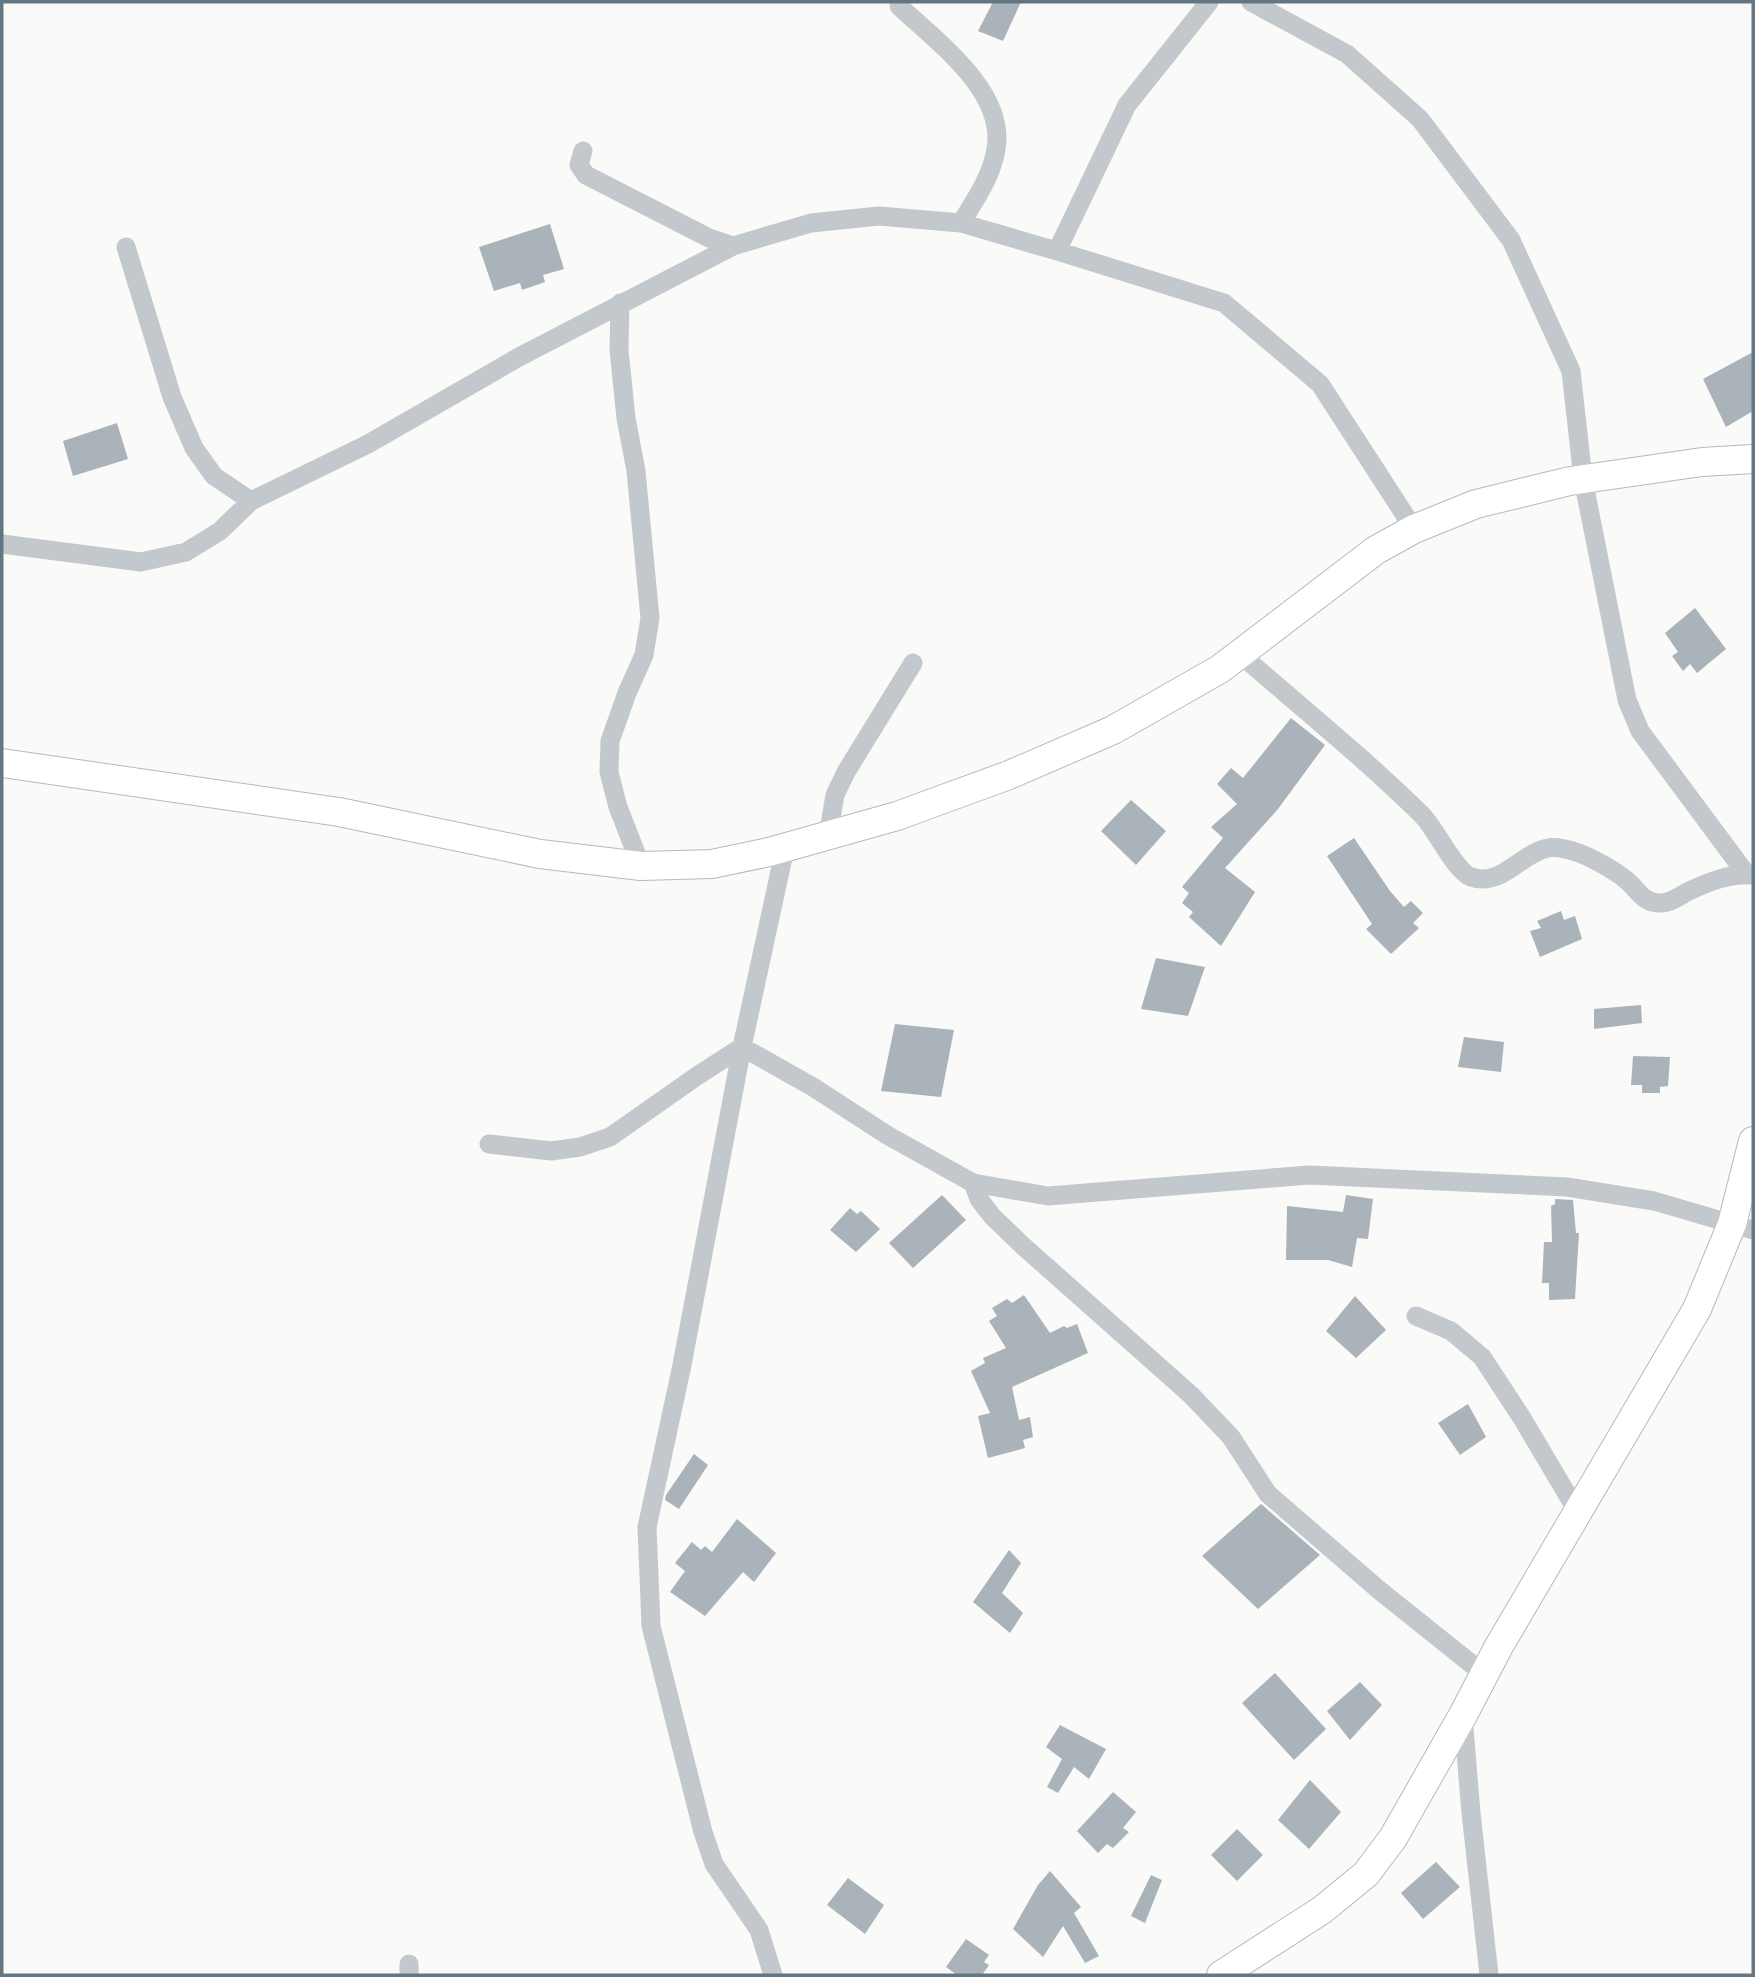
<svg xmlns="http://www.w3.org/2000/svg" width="1755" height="1977" font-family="'Roboto Condensed',sans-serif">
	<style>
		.building { fill: #aab3b9 }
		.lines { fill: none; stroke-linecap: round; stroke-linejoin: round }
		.secondary-casing { stroke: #b3babf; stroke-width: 30 }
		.street { stroke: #c3c8cc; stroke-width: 19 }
		.secondary { stroke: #fff; stroke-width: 28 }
	</style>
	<rect width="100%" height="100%" fill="#fafaf8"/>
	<path class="building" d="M993,2H1021L1003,41L978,31Z
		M550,224L564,269L543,275L545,282L522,290L520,283L494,291L479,247Z
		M1753,352V411L1726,427L1703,379Z
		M117,423L128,459L73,476L63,441Z
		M1695,608L1726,649L1697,673L1690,664L1683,671L1672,656L1678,652L1665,633Z
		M1291,718L1325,745L1278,809L1225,868L1255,892L1221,946L1189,917L1193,912L1182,903L1189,893L1182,887L1223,838L1211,827L1237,804L1217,784L1231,768L1243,778Z
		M1131,800L1166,831L1136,865L1101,831Z
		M1354,838L1390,891L1404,907L1411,901L1423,913L1413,923L1419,928L1391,954L1366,929L1372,924L1327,856Z
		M1561,911L1564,920L1575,916L1582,939L1540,957L1530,931L1541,928L1537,921Z
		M1156,958L1205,967L1188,1016L1141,1009Z
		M1641,1005L1642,1023L1594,1029V1009Z
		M895,1024L954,1030L941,1097L881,1091Z
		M1464,1037L1504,1042L1501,1072L1458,1067Z
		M1633,1056L1670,1057L1668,1086L1660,1087V1093H1642V1085H1631Z
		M942,1195L966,1220L913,1268L889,1243Z
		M1346,1195L1373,1199L1368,1239L1357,1238L1352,1267L1328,1260H1286L1287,1206L1343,1212Z
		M1555,1199L1573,1200L1576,1233H1579L1575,1299L1549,1300V1283H1542L1544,1242H1552L1551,1206L1555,1204Z
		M850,1208L857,1214L861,1211L880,1229L856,1252L830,1230Z
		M1024,1295L1050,1333L1064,1326L1067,1328L1077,1324L1088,1353L1012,1387L1019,1420L1030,1417L1033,1437L1023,1440L1025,1448L988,1458L978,1416L990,1413L971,1371L985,1363L983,1358L1006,1348L989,1321L997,1316L992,1308L1007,1299L1012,1303Z
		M1355,1296L1386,1330L1356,1358L1326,1331Z
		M1468,1404L1486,1437L1460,1455L1438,1423Z
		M694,1454L708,1465L679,1509L665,1500L666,1495Z
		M1261,1504L1320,1555L1258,1609L1202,1556Z
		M737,1519L776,1553L754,1582L743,1572L705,1616L670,1592L685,1571L675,1563L692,1542L701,1550L705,1546L712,1552Z
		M1009,1550L1021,1563L1002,1593L1023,1613L1010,1633L973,1602Z
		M1275,1673L1326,1729L1294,1760L1242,1703Z
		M1360,1682L1382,1705L1350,1740L1327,1711Z
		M1060,1725L1106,1749L1089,1779L1074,1767L1058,1793L1047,1787L1062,1759L1046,1747Z
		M1310,1780L1341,1812L1309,1849L1278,1820Z
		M1113,1792L1136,1812L1123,1828L1129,1832L1113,1848L1107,1844L1098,1853L1077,1831Z
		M1237,1829L1263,1855L1237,1881L1211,1855Z
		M1436,1862L1460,1887L1423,1919L1401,1893Z
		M1050,1871L1081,1907L1074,1913L1099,1956L1085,1963L1063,1926L1043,1957L1013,1929L1038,1885Z
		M1151,1875L1162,1880L1145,1923L1131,1916Z
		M848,1878L884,1905L865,1934L827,1905Z
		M966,1939L989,1955L984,1962L989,1965L982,1975H957L946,1967Z"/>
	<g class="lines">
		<defs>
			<path id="secondary" d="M2,763L339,812L540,854L641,866L712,864L769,852L897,816L1009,775L1113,730L1220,669L1376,550L1414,529L1476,504L1570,481L1702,462L1753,459
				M1221,1975L1322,1910L1366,1874L1393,1838L1463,1715L1499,1646L1697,1309L1732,1224L1753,1141"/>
		</defs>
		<use href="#secondary" class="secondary-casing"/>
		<path class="street" d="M1251,2L1347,54L1420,119L1511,240L1571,371L1583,479L1627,700L1640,731L1747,875
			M899,6C936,41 1006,91 996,149C992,176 975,200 961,223
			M583,151L579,165L586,175L709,238L733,246
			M126,247L172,397L194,448L214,476L251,501
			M1057,251L1127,105L1209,2
			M620,303L619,350L626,418L636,471L650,618L644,655L627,693L610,741L609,772L618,807L641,866
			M2,544L141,562L186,552L220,531L251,501L368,444L519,357L733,246L811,223L879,216L961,223L1057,251L1224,303L1320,384L1414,529
			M1240,654C1301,707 1364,758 1422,815C1436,829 1455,871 1471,877C1501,888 1521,853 1548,848C1557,846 1570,850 1579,853C1592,858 1614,870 1625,879C1636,887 1643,903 1658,903C1669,904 1678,897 1687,892C1708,882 1730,873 1753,875
			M828,836L835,795L846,772L913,663
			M489,1144L551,1151L580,1147L610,1137L697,1076L742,1047L813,1087L887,1135L973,1183L979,1199L992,1216L1022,1245L1191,1395L1231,1437L1268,1494L1379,1590L1484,1674
			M973,1183L1048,1196L1309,1175L1567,1187L1654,1201L1753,1230
			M1416,1316L1451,1331L1482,1357L1522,1418L1577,1511
			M1463,1716L1471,1813L1489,1975
			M409,1964V1975
			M773,1975L759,1930L714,1864L703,1832L651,1626L647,1527L681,1370L742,1047L785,848"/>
		<use href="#secondary" class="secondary"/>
	</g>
	<rect width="1755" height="1977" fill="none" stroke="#657683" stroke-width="7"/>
</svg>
